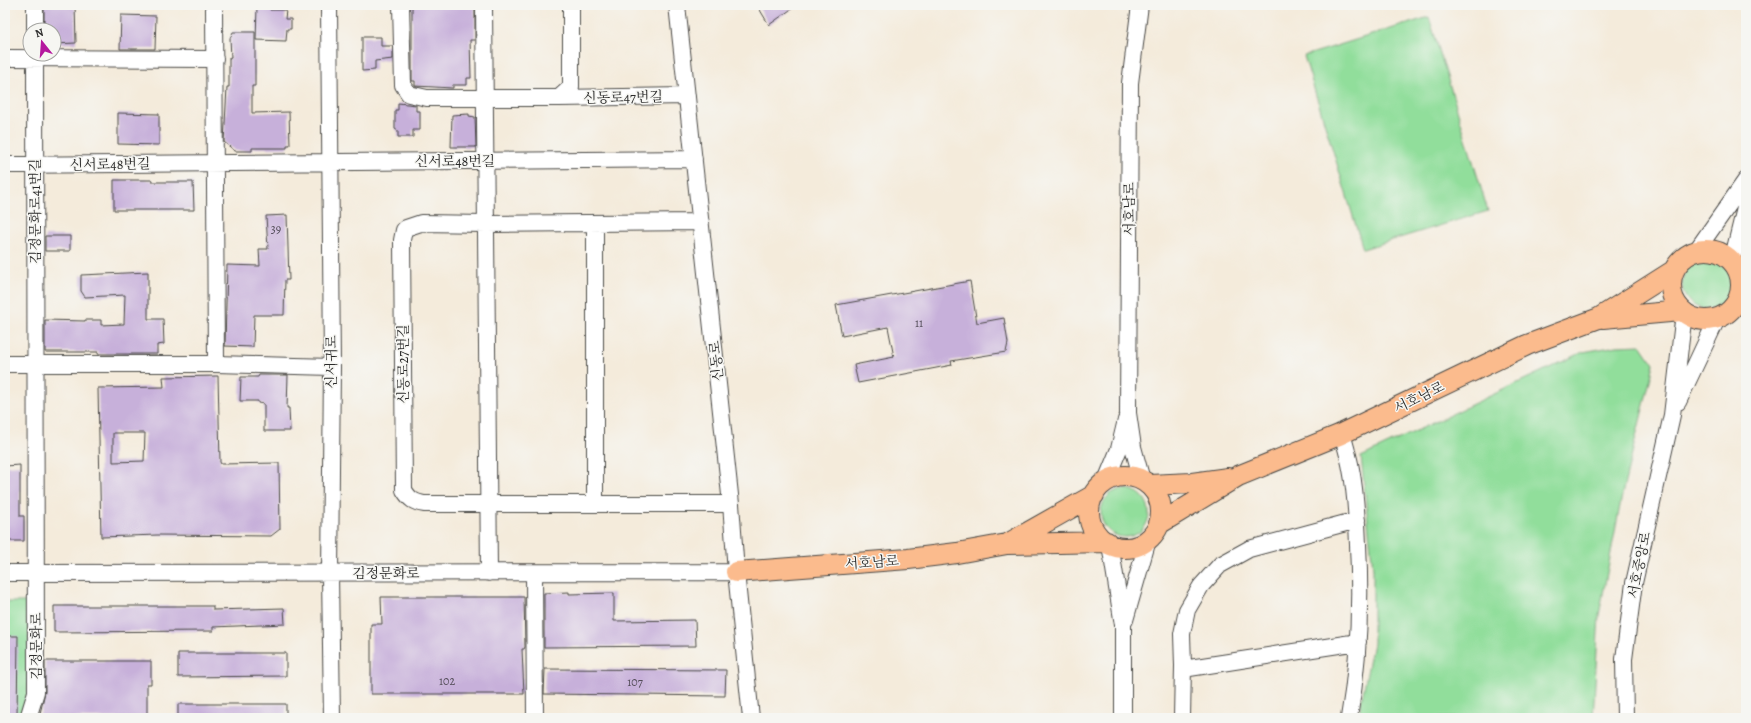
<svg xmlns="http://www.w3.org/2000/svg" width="1751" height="723" font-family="Alegreya,'Noto Serif KR',serif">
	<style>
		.green { fill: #91de9b; stroke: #5e8463 }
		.building { fill: #c7b0da; fill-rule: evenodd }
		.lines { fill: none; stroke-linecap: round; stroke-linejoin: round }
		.minor-casing { stroke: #494845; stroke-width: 18 }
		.major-casing { stroke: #494845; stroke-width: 22 }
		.minor { stroke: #fff; stroke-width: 16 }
		.major { stroke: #fbbb8d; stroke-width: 20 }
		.labels { text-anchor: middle; stroke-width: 3; stroke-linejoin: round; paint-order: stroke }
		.number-label { font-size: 12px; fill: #524c57 }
		.street-label { font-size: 14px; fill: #2b2b2b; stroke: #f6f6f2 }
	</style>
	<rect width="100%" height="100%" fill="#f6f6f2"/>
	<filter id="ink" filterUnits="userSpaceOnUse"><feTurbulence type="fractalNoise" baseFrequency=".025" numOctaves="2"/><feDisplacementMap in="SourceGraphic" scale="8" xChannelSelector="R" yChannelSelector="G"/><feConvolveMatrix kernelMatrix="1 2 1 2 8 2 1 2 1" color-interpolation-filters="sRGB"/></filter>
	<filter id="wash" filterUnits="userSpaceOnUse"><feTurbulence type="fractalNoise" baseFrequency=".012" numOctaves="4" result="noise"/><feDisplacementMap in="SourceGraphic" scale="16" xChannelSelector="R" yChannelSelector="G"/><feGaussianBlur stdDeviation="0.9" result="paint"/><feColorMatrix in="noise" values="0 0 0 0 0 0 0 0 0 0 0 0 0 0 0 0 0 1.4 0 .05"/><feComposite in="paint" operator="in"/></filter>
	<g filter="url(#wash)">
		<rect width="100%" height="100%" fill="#f4ebdb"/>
		<path class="green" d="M1429,17L1488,211L1363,249L1304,56Z
			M1682 284a25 25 0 1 1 50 0a25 25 0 1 1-50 0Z
			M1641,345L1654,364L1623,490L1599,615L1593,718H1358L1373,643V569L1361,457L1583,352L1617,346Z
			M1101 513a24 24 0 1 1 48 0a24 24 0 1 1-48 0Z
			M5,602H28C28,625 34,702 20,718H5Z"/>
		<g id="blocks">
			<path class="building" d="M44,5H75L76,43L54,44V30H44Z
				M412,5H475V40H470L471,78H467V85H453V88L415,86V81H412Z
				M757,5H797L769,25Z
				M257,7H270V10H286L285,19H291V29H287L286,41L256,40Z
				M121,15L156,16L155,49H120Z
				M233,32H255V86H252V113L289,112L290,145H287V148H252V151H235L224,142L227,87H229V58H231L230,38Z
				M362,37H381V46H393V59L375,61V70L362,71Z
				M398,103L416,105V111H420V130H413V137H398V131L395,129V110H398Z
				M118,113L159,114V145L118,144Z
				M469,114V116L475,117L476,147H451L452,115Z
				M114,180H152V182H193L194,210H114Z
				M287,215L289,280H285L284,315H254L253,347L225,346L227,265L260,266L259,249H268L266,216Z
				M45,236H70V251H45Z
				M148,272V319H163L164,344L157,345V354H98V352H45V320L85,321V320H101V325L124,324L125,295L85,297L81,291V275Z
				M970,281L977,323L1004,318L1008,343L1006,352L951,361L952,365L858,383L854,365L894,357L888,327L842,336L836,305Z
				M259,375H288L287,408H289L290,431H264V404L258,403V401H240L241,377H258Z
				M218,376L220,462L221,464L279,463L280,529L271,536L157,535L101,537L98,388L164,387L163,377ZM113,433H145L144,461L113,462Z
				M20,465V516H24V541H5V466Z
				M569,592V594L614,593V621L695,620L696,646L544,647V593Z
				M381,597H524L525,647L524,649H522L524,694H371V624H382Z
				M54,606H213V610L284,608L285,624L213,627V631L54,632Z
				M5,636H18L17,718H5Z
				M178,653H286V676L178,677Z
				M45,661H151V684H147V718H39L45,692Z
				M545,669L726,670L725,696L544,694Z
				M178,704H286V718H178Z"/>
		</g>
	</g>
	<g filter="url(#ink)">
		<use href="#blocks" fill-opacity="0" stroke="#494845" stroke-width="1"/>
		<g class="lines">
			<defs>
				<path id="minor" d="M214,5L216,364
					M329,5L332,367L330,574L332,718
					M401,5L403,85L409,94L427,98H559L571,87V5
					M484,5L489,573
					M677,5L731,504L736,572L751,718
					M1140,5L1130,83L1128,413L1133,447L1142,480
					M35,30V5
					M5,58L215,59
					M559,98L687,96
					M5,165L694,159
					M701,222L486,224L421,223L406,228L404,230L402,240L404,490C410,500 414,502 424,504H731
					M1696,251L1746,180
					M1732,261L1746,204
					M5,364H216L332,367
					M1678,402L1717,319
					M1342,433C1345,445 1349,457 1351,469C1356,494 1357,519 1358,545C1361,603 1359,661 1349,718
					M1105,483L1119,449L1126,420
					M595,504V223
					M1110,544L1123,625V718
					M5,573L736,572
					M534,573L535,718
					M1125,620L1148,540
					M1183,669L1358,642
					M28,718L36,692L35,54
					M1182,718L1183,666L1182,634L1187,610L1201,586L1220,565L1249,549L1357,520
					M1625,718L1624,659L1634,583L1672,415L1684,313"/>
				<path id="major" d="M1671 285a35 35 0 1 1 70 0a35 35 0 1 1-70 0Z
					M1603,318L1681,311
					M1089 512a36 36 0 1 1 72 0a36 36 0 1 1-72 0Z
					M1149,485L1192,483L1228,478
					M1159,524L1238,476L1339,435L1527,345L1599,318L1673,271
					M1009,543L1094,495
					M736,572L908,559L957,553L1007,544L1107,542"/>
			</defs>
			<use href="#minor" class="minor-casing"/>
			<use href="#major" class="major-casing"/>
			<use href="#minor" class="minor"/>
			<use href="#major" class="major"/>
		</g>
	</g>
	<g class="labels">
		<g class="number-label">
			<text x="276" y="233">39</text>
			<text x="919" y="327">11</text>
			<text x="447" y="685">102</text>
			<text x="635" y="686">107</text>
		</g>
		<g class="street-label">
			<text transform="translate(623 97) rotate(-1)" y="5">신동로47번길</text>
			<text x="455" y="166">신서로48번길</text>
			<text transform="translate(110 164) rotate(-1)" y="5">신서로48번길</text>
			<text transform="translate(1129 209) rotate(-90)" y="5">서호남로</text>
			<text transform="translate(35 211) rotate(-90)" y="5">김정문화로41번길</text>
			<text transform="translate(716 361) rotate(-96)" y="5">신동로</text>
			<text transform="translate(331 362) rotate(-90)" y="5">신서귀로</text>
			<text transform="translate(403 364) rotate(-90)" y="5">신동로27번길</text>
			<text transform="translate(1419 397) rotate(-26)" y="5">서호남로</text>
			<text transform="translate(872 562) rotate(-4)" y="5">서호남로</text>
			<text transform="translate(1639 565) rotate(-79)" y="5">서호중앙로</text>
			<text x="386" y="578">김정문화로</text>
			<text transform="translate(36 646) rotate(-90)" y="5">김정문화로</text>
		</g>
	</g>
	<rect width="1751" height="723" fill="none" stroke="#f6f6f2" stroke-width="20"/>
	<g transform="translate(42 42) rotate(343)"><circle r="19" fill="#f6f6f2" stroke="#a5a5a2"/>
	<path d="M0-3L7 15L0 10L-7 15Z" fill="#b5179e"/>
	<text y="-6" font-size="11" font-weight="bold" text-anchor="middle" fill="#2b2b2b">N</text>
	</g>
</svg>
